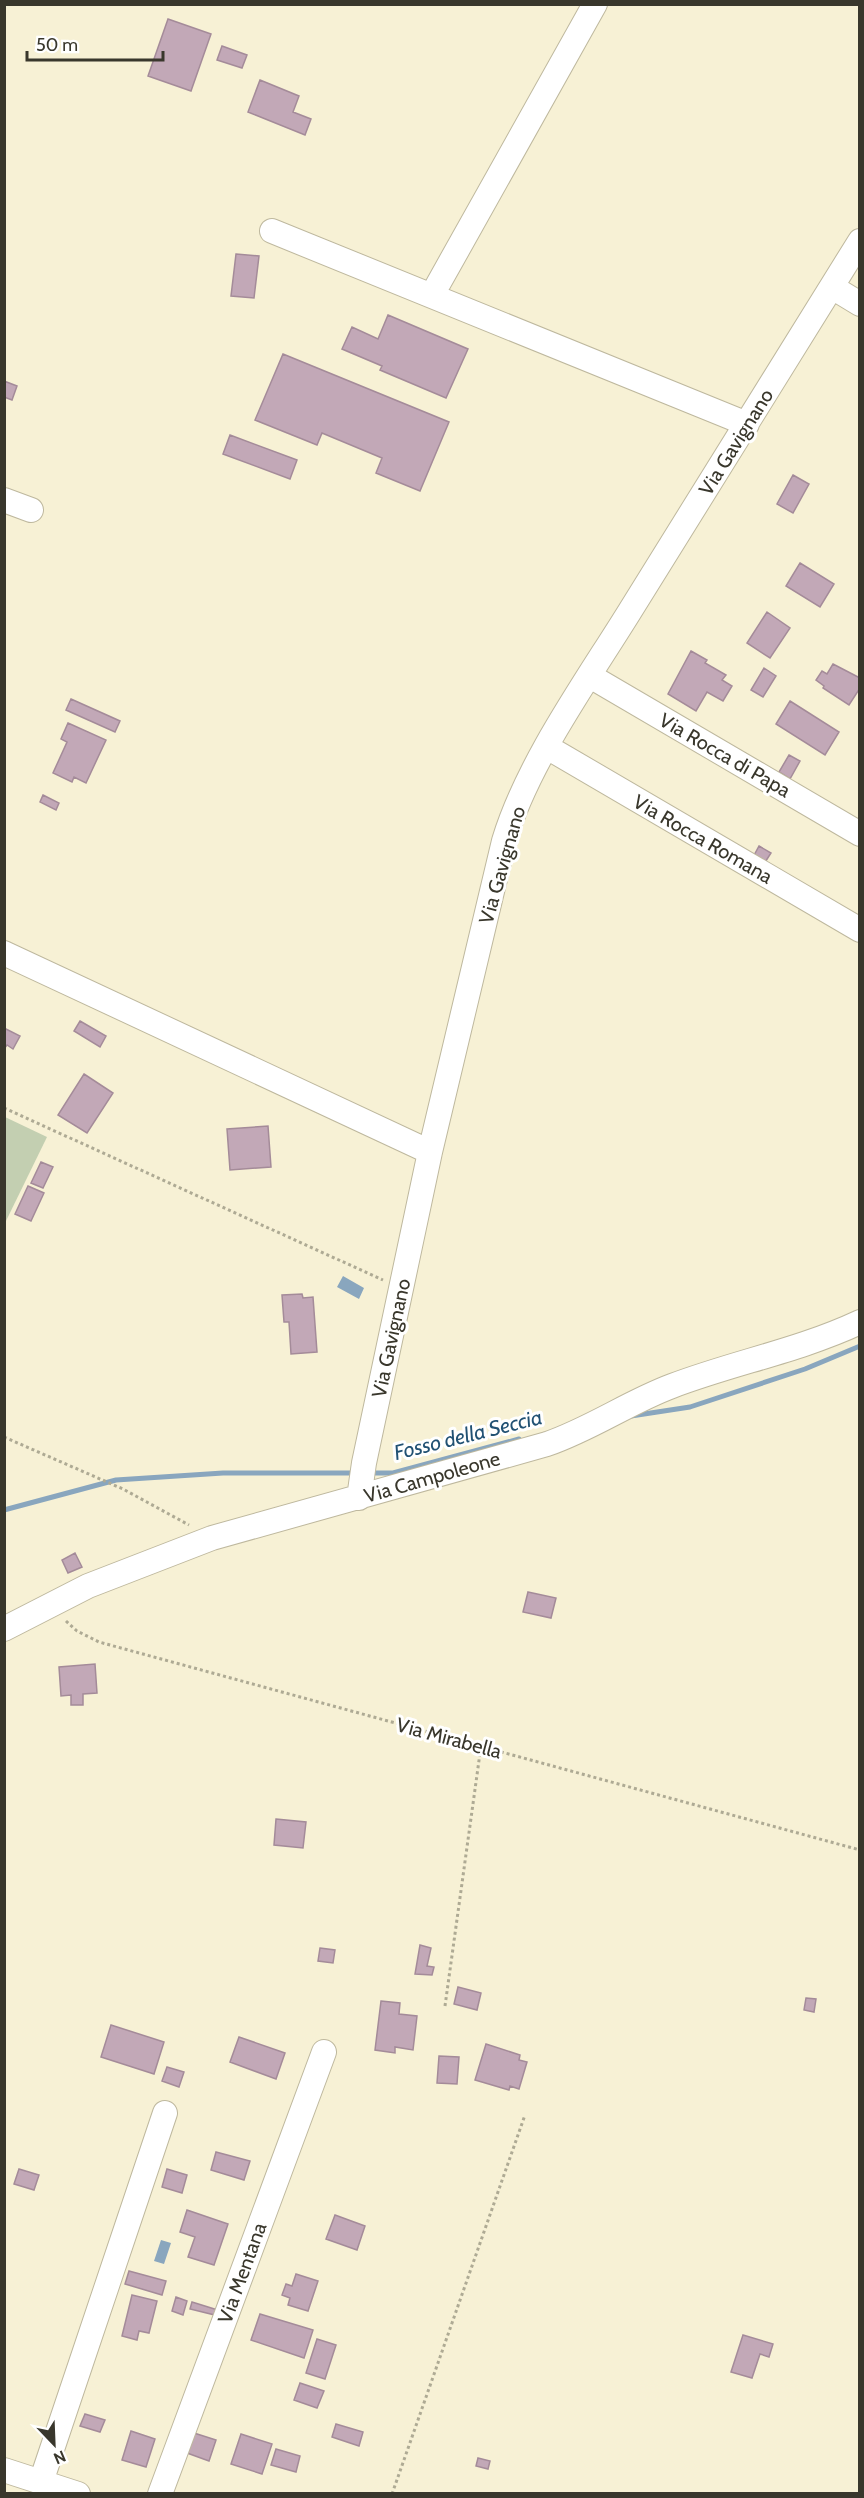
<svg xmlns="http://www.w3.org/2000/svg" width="864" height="2498" font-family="Cabin,sans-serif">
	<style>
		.green { fill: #c3cfb1 }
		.water { fill: #89a6be }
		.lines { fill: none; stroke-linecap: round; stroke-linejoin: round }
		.stream { stroke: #89a6be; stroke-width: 5 }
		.building { fill: #c2a8b7; stroke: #a48b99; stroke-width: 1.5 }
		.minor-casing { stroke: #beb89e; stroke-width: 26 }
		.path { stroke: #aeaa94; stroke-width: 3; stroke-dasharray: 3 3; stroke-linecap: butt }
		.minor { stroke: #fff; stroke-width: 24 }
		.labels { text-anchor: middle; stroke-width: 6; stroke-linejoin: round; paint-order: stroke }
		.street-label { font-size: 20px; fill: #39372c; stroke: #fff }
		.water-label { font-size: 21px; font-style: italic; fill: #215173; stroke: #fff }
	</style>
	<rect width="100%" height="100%" fill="#f7f1d5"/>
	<path class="green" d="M5,1117L47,1137L5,1223Z"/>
	<path class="water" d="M343,1276L364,1288L359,1299L337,1287Z
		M161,2240L171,2243L164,2264L154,2261Z"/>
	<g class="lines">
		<path class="stream" d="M631,1416L690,1407L805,1369L860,1346
			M368,1473H393L519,1439
			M4,1510L116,1480L223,1473H356"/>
	</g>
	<path class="building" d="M168,19L211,34L191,91L148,76Z
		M222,46L247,55L242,68L217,60Z
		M260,80L299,96L293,112L311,119L305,135L248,112Z
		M236,254L259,256L254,298L231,296Z
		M388,315L468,349L446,398L380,370L382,366L342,349L352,327L378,339Z
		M283,354L449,422L420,491L376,473L382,458L322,433L317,445L255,420Z
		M4,381L17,386L12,400L4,397Z
		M230,435L297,460L290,479L223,454Z
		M793,475L809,484L793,513L777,504Z
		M800,563L834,584L820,607L786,586Z
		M767,612L790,628L770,658L747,643Z
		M691,651L707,660L705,663L726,675L722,680L732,686L723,701L707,692L696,711L668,694Z
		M833,664L860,678V688L849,705L823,688L824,686L816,680L822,671L827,674Z
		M764,668L776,676L763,697L751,690Z
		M71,699L120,721L115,732L66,710Z
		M790,701L839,732L825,755L776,724Z
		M68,723L106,740L86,783L74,777L72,782L53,773L67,742L61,739Z
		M789,755L800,761L790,779L779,772Z
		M43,795L59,803L56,810L40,802Z
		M759,846L771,853L762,867L751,861Z
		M80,1021L106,1036L100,1047L74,1031Z
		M4,1028L20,1036L13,1049L7,1045L4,1049Z
		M84,1074L113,1093L87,1133L58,1115Z
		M268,1126L271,1167L230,1170L227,1129Z
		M41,1162L53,1167L43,1188L31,1183Z
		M28,1186L44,1193L31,1221L15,1214Z
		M302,1294L303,1298L313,1297L317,1352L291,1354L289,1322H284L282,1295Z
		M75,1553L82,1567L68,1573L62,1560Z
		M528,1592L556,1598L551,1618L523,1612Z
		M95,1664L97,1693L83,1694V1705H71V1695L61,1696L59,1667Z
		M276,1819L306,1822L303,1848L274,1845Z
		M420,1945L431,1948L427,1966L434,1967L432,1975L415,1974Z
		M320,1948L335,1950L333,1963L318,1961Z
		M458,1987L481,1993L477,2010L454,2004Z
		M806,1998L816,1999L814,2012L804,2010Z
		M381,2001L400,2003L399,2014L417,2016L413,2050L395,2047V2053L375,2050Z
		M111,2025L164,2042L154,2074L101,2057Z
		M239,2037L285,2053L276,2079L230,2062Z
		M486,2044L520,2055L519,2060L527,2062L519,2089L510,2086L509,2090L475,2080Z
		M439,2056L459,2057L457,2084L437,2083Z
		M167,2067L184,2072L179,2087L162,2081Z
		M216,2152L250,2161L244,2180L211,2170Z
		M19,2169L39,2175L34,2190L14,2184Z
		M167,2169L187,2175L182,2193L162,2187Z
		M187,2210L228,2224L214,2265L188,2257L195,2237L180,2232Z
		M335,2215L365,2226L357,2250L326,2239Z
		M129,2271L166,2281L162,2295L125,2284Z
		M296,2274L318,2281L308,2311L288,2305L290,2298L282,2295L286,2284L292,2286Z
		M132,2295L157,2301L149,2333L139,2331L137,2340L122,2336Z
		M176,2297L187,2301L183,2315L172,2311Z
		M192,2302L221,2311L219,2316L190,2309Z
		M260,2314L313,2330L304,2358L251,2340Z
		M743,2335L773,2344L769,2357L760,2354L752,2378L731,2372Z
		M317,2339L336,2345L325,2379L306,2373Z
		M300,2383L324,2391L317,2408L294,2400Z
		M85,2414L105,2420L100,2432L80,2426Z
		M336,2424L363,2432L359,2446L332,2437Z
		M131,2431L155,2439L146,2467L122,2460Z
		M194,2433L216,2440L209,2461L187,2453Z
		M241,2434L272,2444L262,2474L231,2464Z
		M276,2449L300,2456L296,2472L271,2465Z
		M478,2458L490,2461L488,2469L476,2466Z"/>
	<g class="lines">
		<defs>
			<path id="minor" d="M272,231L747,424
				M832,287L860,304
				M432,295L595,4
				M4,500L31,510
				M590,676L860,834
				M547,747L860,930
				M4,953L430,1152
				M359,1498L364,1463L430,1152L504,841C528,762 586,682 630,611C707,488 784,365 860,241
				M4,1629L88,1586L212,1538L547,1444C591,1429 629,1402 672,1386C735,1362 798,1351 860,1322
				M4,2470L78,2494
				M41,2482L165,2113
				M160,2494L324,2052"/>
		</defs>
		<use href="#minor" class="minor-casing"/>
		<path class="path" d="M4,1108L383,1280
			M4,1437L123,1489L189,1525
			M66,1621L77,1631L99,1642L860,1850
			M445,2006L481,1746
			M392,2494L525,2115"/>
		<use href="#minor" class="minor"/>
	</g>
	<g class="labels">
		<g class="street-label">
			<text transform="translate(736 442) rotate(-58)" y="7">Via Gavignano</text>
			<text transform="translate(725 755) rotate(30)" y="7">Via Rocca di Papa</text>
			<text transform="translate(703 839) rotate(30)" y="7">Via Rocca Romana</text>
			<text transform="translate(502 865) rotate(-74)" y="7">Via Gavignano</text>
			<text transform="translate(391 1338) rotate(-78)" y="7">Via Gavignano</text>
			<text transform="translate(432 1477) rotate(-16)" y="7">Via Campoleone</text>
			<text transform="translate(449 1738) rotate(15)" y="7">Via Mirabella</text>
			<text transform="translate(242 2273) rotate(-70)" y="7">Via Mentana</text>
		</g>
		<g class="water-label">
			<text transform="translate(468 1435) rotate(-14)" y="7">Fosso della Seccia</text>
		</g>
	</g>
	<rect width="864" height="2498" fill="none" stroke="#39372c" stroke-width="12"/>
	<g transform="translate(54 2444) rotate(157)" stroke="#ffffff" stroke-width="4.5" paint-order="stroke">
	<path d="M0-4.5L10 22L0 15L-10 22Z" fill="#39372c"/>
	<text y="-9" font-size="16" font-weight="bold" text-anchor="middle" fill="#39372c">N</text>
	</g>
	<path d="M27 51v9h136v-9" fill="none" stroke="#39372c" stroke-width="3"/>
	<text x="36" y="51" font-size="18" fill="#39372c" stroke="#ffffff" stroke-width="4.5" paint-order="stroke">50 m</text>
</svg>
